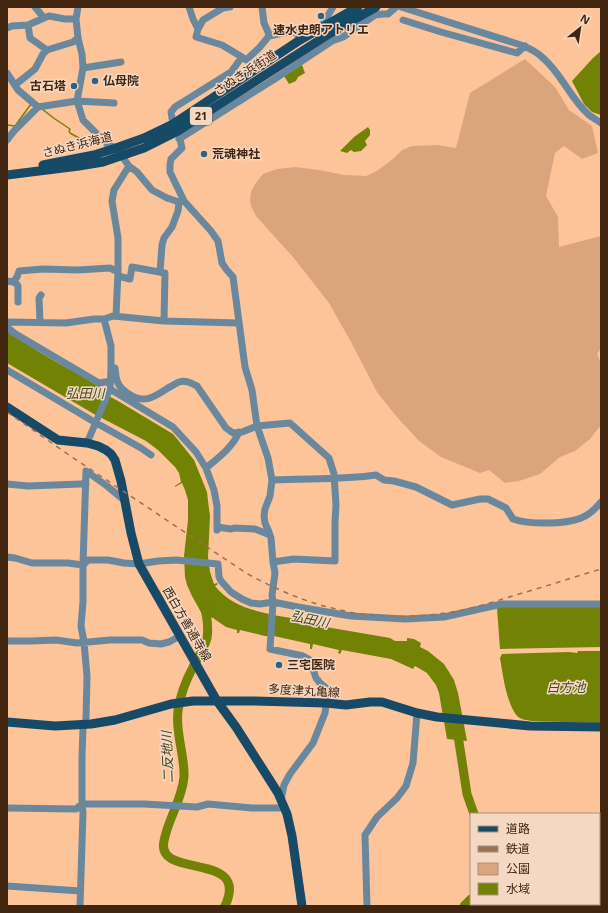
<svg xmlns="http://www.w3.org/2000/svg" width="608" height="913" font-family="'Noto Sans','Noto Sans JP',sans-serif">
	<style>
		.green { fill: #daa57d }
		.water { fill: #718204 }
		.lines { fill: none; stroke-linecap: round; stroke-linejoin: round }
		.stream { stroke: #718204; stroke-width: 1.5 }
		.river { stroke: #718204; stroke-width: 9 }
		.minor { stroke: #69889e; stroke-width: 7 }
		.major { stroke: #164a67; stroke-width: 9 }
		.rail { stroke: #9a7050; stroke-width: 1.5; stroke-dasharray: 5 5; stroke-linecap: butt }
		.poi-dot { fill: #30617f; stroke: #f5d8c3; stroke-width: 1.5 }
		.labels { text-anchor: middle; stroke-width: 3; stroke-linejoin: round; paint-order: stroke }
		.shield { fill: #f5d8c3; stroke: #775b45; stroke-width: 1 }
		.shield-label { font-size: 11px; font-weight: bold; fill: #41250f }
		.poi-label { font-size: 12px; font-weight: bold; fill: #41250f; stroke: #f5d8c3; text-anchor: start }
		.street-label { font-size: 12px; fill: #41250f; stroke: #f5d8c3 }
		.water-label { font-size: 13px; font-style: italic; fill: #40481d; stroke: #f5d8c3 }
	</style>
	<rect width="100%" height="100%" fill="#fdc499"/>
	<path class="green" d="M525,59L555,87L569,110L592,126L598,153L582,159L564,146L555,153L546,196L558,217L559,247L601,236V348L597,354L601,363V425L590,439L575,451L560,457L540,474L519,481L505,483L489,470L480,473L441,457L419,441L396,416L377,392L351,342L329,303L293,257L272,234L256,216L251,206L250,200L251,192L255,184L263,174L277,169L295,167L319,170L344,175L366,176L377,171L394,158L402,150L412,146L437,145L456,148L470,93Z"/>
	<path class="water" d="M601,51V115L592,112L584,104L572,81L593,58Z
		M302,65L305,73L298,77L296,81L289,84L284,76Z
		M368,127L370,130V135L365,141L367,145L361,151L354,152L351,150L347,153L340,151L354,137Z
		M7,331C37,352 69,369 101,387L99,391L118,401L173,434L178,440L194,460L207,492L208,501L210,516L208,557L210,572L214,584L217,583L218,584L215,586C236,613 275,614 306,621C313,622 319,625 326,627C347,631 369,634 390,638L395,641H407V638L414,639L421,643L420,647L428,651L444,664L454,680L458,693L467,741L447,739L439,693L436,685L427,673L422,670L415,666L413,669L391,659L342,650L340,654L338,653L339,650L313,644L312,649H310V644L274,636H265L240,630L239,633H237V630L226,627L213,618L202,614L192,596L187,585L185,577L184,556L188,520V500L185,490L182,483L175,487V486L181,482L179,473L175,467L158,450L146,441L94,414L7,363Z
		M601,605V647L500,649L497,608L501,606Z
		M578,651H601V723L532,721C527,720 521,720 517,716C506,702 503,675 500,658L502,654L569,652L577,653Z"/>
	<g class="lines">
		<path class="stream" d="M42,109L55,119L70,129L69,131L70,133L91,145
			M7,125L15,126L31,104"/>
		<path class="river" d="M204,605C207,616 209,626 207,638C205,647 198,657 194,665C186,680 180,694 178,711C175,733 185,755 184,777C182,800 168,819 164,841C155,880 251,850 225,906
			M457,729L467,794L474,814
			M464,906L471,899"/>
		<path class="minor" d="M35,7L44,18L49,16L65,19H76
			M78,7L76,19L78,38L82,54L83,68L77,101L83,120L107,144L116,148L129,166L137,172L152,190L167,198L179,202L184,201
			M189,7L193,19L198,29L196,37L222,45L242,57
			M262,7L264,23L268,32L269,36
			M401,7L521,45C529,48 537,52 543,58C561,73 570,98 588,114C591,117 597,120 601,123
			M403,20L441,32L517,53L525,46
			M28,25L30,38L47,50
			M7,28L12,26L28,25L44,18
			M323,28V24L333,7
			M198,29L203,20L223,8L230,7
			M83,68L121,62
			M7,73L18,90L38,107
			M15,85L35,69L43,54L47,50L73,42L78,38
			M179,139L273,80L332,41L343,37L375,15L383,14H388L396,7
			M7,140L14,131L38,107L77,101L114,103
			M160,272L162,245L164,238L172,227L178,211L179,202
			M118,276L130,279L132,267L165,273L164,321
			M7,281L13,282L17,277L19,271L43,269L78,270L110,268L118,272
			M14,281L18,286V302
			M113,316L164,321L239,323
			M7,322L66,323L94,319H104L113,316H116L118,272V238L112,201L114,190L129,166
			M40,322L39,298L41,295
			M7,327L14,333L99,383L111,381
			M111,369L115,368C116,379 117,386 126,392C143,405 153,398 168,388C172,386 176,383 179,382C186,380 191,383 197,386L226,428L233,433L242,432L257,426L290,423L329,458L334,474L336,505L335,522V561L294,559L273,562
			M7,370L91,420L141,448L151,455
			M110,389L173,427L196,452L206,468L214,490L217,506V530
			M87,443L110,389L111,369V346L104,319
			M206,468C218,458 233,447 239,432
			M272,480C307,478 342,480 376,475L384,480L394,481L416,487L452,505L480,499H488L506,508L513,519C531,525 571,525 587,515C592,512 597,507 601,502
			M7,484L28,486L81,484H86
			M217,527L231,529L234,528L255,529L270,535
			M7,557L15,558L32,563H68L83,565L88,560H108L124,563L139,564L158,561L176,560L218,564L219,577L221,581L231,592L242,599L251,603L260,604L273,602L298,607L351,616L405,619L444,617L502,604H601
			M7,641H30L56,640L77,643L110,640H142L149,643L161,644L169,642L180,636
			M281,800L284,785L290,774L313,743L325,713L328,691L325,687L320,683L316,678L310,660L303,656L270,649L273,602L272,595L275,573L273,562L271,538L269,532L265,523L264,516L265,509L270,496L272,480L268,458L257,426L252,390L245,367L233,277L226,269L222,263L218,241L211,231L184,201L170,172V165L171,159L182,148L178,131L173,124L171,112L175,107L231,72L242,57L246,60L259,48L269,36L288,32H296L300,40
			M7,808L76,809L82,804H144L197,807L208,804L252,808H285
			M7,886L80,891
			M80,906L83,813L82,804V757L83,728L86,719L87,676L84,642L81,626L83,602V565L86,471L107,486L124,500
			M367,906L365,835L377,817L397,798L406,786L413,763L417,713"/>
		<path class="major" d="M43,165L94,155L116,148L144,138L173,124L300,40L358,7
			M7,175L79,166L103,162L144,148L178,131L329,34L376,7
			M7,407L58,440L87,443L98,446L106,450L111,454L115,460L121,481L131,533L139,564L217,701L236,727L278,793L287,814L292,836L302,906
			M7,722L55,726L91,724L115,720L171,704L193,701H252L326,703L346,705L370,702H382L417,713L437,717L530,726L601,727"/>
		<path class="rail" d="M7,412L69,455L246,573C275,589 305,602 336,609C374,619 420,618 458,611C479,607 499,600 519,594C547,586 574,577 601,569"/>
	</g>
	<g class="poi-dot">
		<circle cx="321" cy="16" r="4"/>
		<circle cx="95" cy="81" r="4"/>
		<circle cx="74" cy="86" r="4"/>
		<circle cx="204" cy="154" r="4"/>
		<circle cx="279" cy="665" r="4"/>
	</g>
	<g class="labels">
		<rect class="shield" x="190" y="107" width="22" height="18" rx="3"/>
		<g class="shield-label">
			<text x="201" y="120">21</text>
		</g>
		<g class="poi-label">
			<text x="321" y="34" text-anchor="middle">速水史朗アトリエ</text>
			<text x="103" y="85">仏母院</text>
			<text x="66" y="90" text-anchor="end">古石塔</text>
			<text x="212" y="158">荒魂神社</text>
			<text x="287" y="669">三宅医院</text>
		</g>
		<g class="street-label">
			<text transform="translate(245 73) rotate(-33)" y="4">さぬき浜街道</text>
			<text transform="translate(77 145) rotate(-14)" y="4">さぬき浜海道</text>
			<text transform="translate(187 624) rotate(60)" y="4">西白方善通寺線</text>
			<text transform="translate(304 691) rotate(3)" y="4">多度津丸亀線</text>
		</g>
		<g class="water-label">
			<text x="85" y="398">弘田川</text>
			<text transform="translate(310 619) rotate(12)" y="5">弘田川</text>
			<text x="566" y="692">白方池</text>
			<text transform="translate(167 757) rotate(-92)" y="5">二反地川</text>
		</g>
	</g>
	<rect width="608" height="913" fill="none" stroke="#41250f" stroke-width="16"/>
	<rect x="470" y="813" width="130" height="92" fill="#f5d8c3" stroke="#ad907b"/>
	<rect x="478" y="826" width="20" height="6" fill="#164a67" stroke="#ad907b"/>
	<text x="506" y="833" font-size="12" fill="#41250f">道路</text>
	<rect x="478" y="846" width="20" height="6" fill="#9a7050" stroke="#ad907b"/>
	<text x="506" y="853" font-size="12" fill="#41250f">鉄道</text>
	<rect x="478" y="863" width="20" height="12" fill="#daa57d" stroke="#ad907b"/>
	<text x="506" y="873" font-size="12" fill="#41250f">公園</text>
	<rect x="478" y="883" width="20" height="12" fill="#718204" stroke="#ad907b"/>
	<text x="506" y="893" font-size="12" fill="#41250f">水域</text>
	<g transform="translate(580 28) rotate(30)" stroke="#f5d8c3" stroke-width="3" paint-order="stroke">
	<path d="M0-3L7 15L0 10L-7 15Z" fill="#41250f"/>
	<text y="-6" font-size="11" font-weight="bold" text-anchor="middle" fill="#41250f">N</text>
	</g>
</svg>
